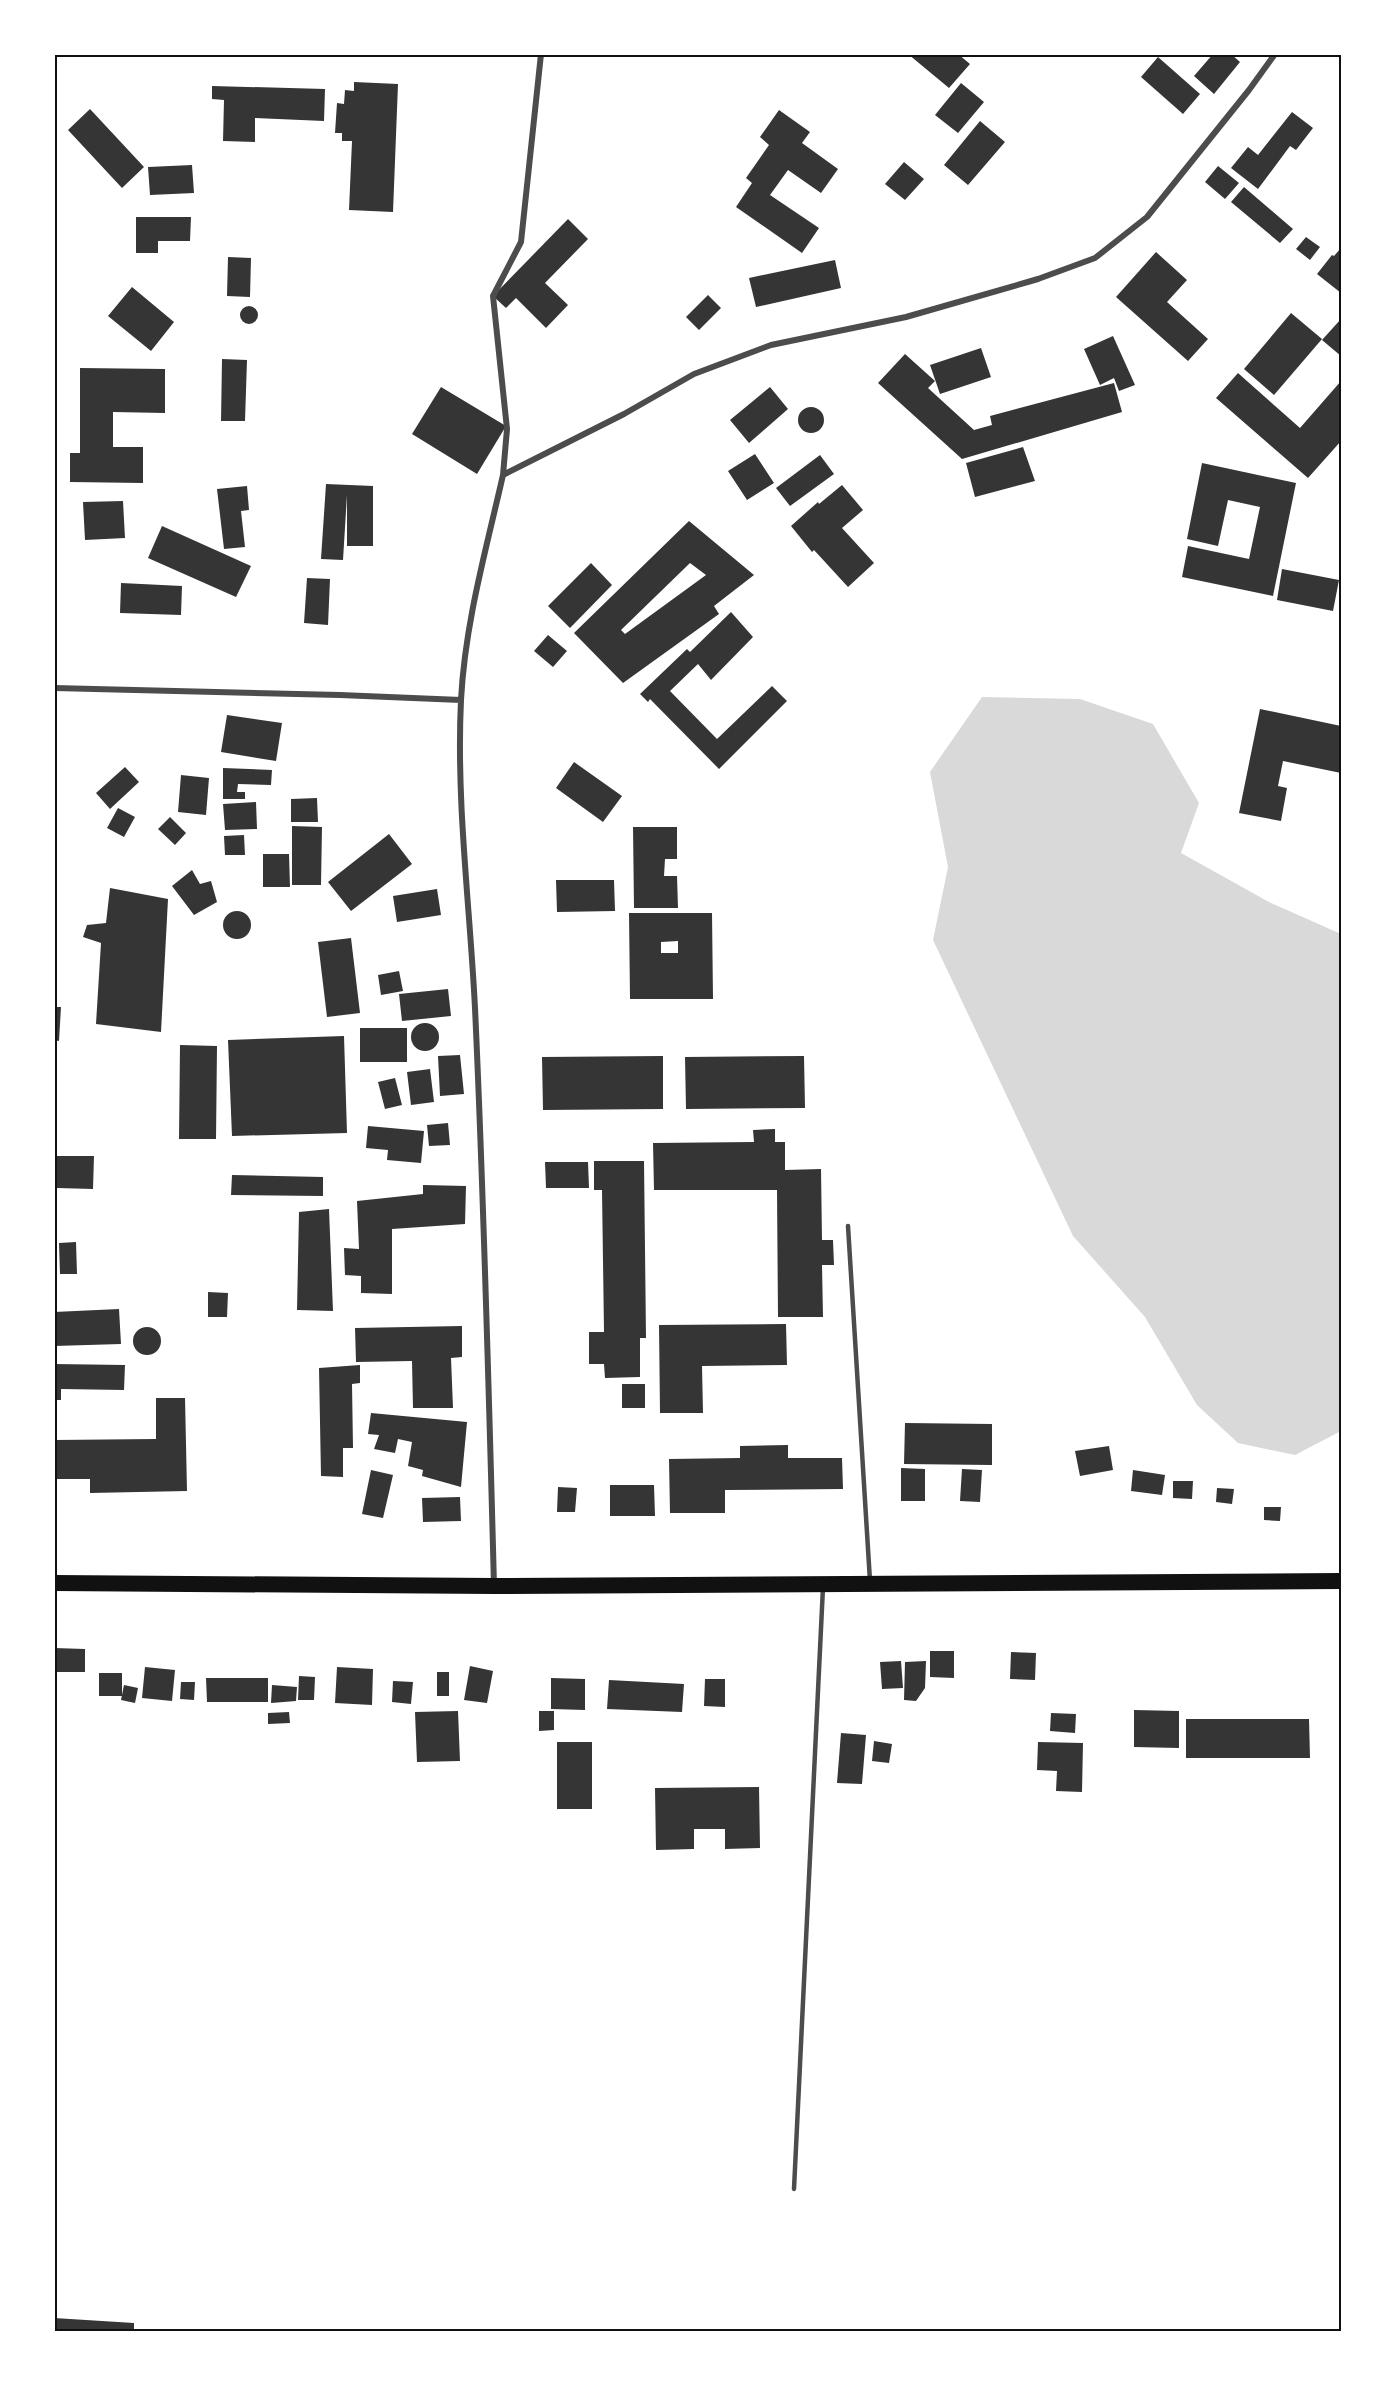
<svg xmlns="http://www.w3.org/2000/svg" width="1395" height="2385" font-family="'Space Grotesk',sans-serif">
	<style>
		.water { fill: #d9d9d9 }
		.building { fill: #353535; fill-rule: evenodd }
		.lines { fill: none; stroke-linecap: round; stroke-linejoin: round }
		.service { stroke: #4c4c4c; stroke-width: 4.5 }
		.minor { stroke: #4c4c4c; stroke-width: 6 }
		.trunk { stroke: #111; stroke-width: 16 }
		.neatline { fill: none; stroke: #111; stroke-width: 2 }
	</style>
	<rect width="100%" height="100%" fill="#fff"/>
	<path class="water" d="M982,697L1080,699L1153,724L1199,803L1181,853L1269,902L1341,934V1431L1295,1455L1238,1443L1197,1405L1145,1317L1073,1236L933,940L948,867L930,772Z"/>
	<path class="building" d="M908,54H958L970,64L949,88Z
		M1213,54H1231L1240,62L1214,94L1194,76Z
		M1158,57L1200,94L1183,114L1141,77Z
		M354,82L398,84L393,212L349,210L352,141H342V133H335L337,103L344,104L345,90L354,91Z
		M961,83L984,102L958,133L935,115Z
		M212,86L325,89L324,121L255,118V142L223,141L224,100L212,99Z
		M90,109L144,167L122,188L68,130Z
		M779,110L810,132L802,143L838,169L821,193L788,170L770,195L819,228L802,253L736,207L752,183L746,178L769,145L760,137Z
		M1292,112L1313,128L1296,150L1290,146L1258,189L1231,168L1248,147L1258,155Z
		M980,121L1005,142L968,185L944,165Z
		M904,162L924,179L905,200L885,184Z
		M192,165L194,193L150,195L148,167Z
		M1218,166L1239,183L1225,199L1205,182Z
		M1244,187L1293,229L1280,243L1231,202Z
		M136,217H191L190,241H158V253H136Z
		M568,219L588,239L545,283L568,305L546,328L516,298L506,308L493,296Z
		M1306,237L1320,247L1310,260L1296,249Z
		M1341,248V293L1317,274L1332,255L1334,256Z
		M1156,252L1187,280L1167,302L1208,339L1188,361L1116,297Z
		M228,257L251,258L250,297L227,296Z
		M835,260L841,288L756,307L749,278Z
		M132,287L174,322L151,351L108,316Z
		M708,295L721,308L699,330L686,317Z
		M240 315a9 9 0 1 1 18 0a9 9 0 1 1-18 0Z
		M1291,313L1322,339L1274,395L1244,369Z
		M1341,319V356L1322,340Z
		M1113,336L1135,385L1119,391L1114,378L1100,385L1084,349Z
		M981,348L991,377L940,394L930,365Z
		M905,354L935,381L928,388L974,430L992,425L990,416L1114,383L1122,412L962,459L878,383Z
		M222,359L247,360L245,421H221Z
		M80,368L165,369V413L113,412V447H143V483L70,482V453H80Z
		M1238,373L1300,428L1341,381V441L1308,478L1216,398Z
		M441,387L506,426L477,474L412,434Z
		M770,387L788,409L749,443L730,420Z
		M798 420a13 13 0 1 1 26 0a13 13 0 1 1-26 0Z
		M1023,447L1035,481L975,497L966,463Z
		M755,454L774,483L747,500L728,471Z
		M820,455L834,474L790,506L776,488Z
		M1202,463L1296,483L1273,596L1182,577L1188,546L1249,559L1260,507L1228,500L1218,546L1187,539Z
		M326,484L373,486V546H347V495L343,560L321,559Z
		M842,485L863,510L842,528L874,563L848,587L814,550L812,552L791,526L818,502L819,504Z
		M247,486L249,510L241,511L245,547L224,549L217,489Z
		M123,501L125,538L85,540L83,502Z
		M689,521L754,575L714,606L719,614L623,683L574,633ZM690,563L706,575L625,634L621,630Z
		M162,526L251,566L236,597L148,558Z
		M591,563L612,585L570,628L548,606Z
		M1282,569L1339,580L1333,611L1277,600Z
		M307,578L330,579L328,625L304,623Z
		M121,583L182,586L181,615L120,613Z
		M731,612L753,637L711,680L698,664L670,691L717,739L772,686L787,701L719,769L650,699L648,702L640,694L687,649L690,652Z
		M548,635L567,651L553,667L534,651Z
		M1260,709L1341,726V773L1283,761L1278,786L1287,788L1281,821L1239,813Z
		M227,715L282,723L276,761L221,752Z
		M574,762L622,796L603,822L556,788Z
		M125,767L139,782L110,809L96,793Z
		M223,768L272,770L271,785L238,784L237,792H245V799H223Z
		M181,775L209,778L206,815L178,812Z
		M317,798L318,822H291V799Z
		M256,802L257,829L225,830L223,804Z
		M118,808L135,817L124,837L107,828Z
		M170,817L186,833L175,845L158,829Z
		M292,826L322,827L321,885H292Z
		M633,827H677V859H665L664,876H677L678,908H634Z
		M389,834L412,864L351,911L328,882Z
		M244,835L245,855H225L224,836Z
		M263,854H289L290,887H263Z
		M192,870L200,884L211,881L217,902L194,915L172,886Z
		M556,880H614L615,911L557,912Z
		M110,888L168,899L161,1032L96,1024L101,943L83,937L87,925L106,923Z
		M437,889L441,915L397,922L393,896Z
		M223 925a14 14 0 1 1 28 0a14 14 0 1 1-28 0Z
		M629,913H712L713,999H630ZM678,941V953H661V942Z
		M351,938L360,1013L327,1017L318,942Z
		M399,971L403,991L381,995L378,975Z
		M448,989L451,1016L402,1021L399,994Z
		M54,1007H61L59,1041L54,1040Z
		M411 1037a14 14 0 1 1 28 0a14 14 0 1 1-28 0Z
		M360,1028H407V1062H360Z
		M344,1036L347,1133L232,1136L228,1040Z
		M180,1045L217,1046L216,1139H179Z
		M460,1055L464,1094L440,1096L438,1056Z
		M663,1056V1109L543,1110L542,1057Z
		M804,1056L805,1108L686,1109L685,1057Z
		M430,1069L434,1102L411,1105L407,1072Z
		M395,1078L402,1105L385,1109L378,1082Z
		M448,1123L450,1145L429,1146L427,1125Z
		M368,1126L424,1131L421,1163L387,1160L388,1150L366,1148Z
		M775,1129V1142H785V1170L821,1169L822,1240H833L834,1265H822L823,1317H778L777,1190H654L653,1143L754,1142L753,1130Z
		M54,1156H94L93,1189L57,1188L56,1207Z
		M594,1161H644L646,1338H640V1377L605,1378L604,1364H589V1332H604L602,1190H594Z
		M545,1162H588L589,1188H546Z
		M232,1175L323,1177V1196L231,1195Z
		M423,1185L466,1186L465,1224L392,1229V1294L361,1293V1276L345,1275L344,1248L359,1249L357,1201L423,1194Z
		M329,1209L333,1311L297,1310L299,1212Z
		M76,1242L77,1274H60L59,1243Z
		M208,1292L228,1293L227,1317H208Z
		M119,1309L121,1344L54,1346V1312Z
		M786,1324L787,1365L702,1366L703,1413H660L659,1325Z
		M462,1326V1357L451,1358L453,1408H413L412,1361L356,1362L355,1328Z
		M133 1341a14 14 0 1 1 28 0a14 14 0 1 1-28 0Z
		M54,1364L125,1365L124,1390L61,1389V1400H54Z
		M360,1365V1383L352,1384L353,1448H343V1477L321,1476L319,1368Z
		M622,1384H645V1408H622Z
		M156,1398H185L187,1491L90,1493V1479H54V1440L156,1439Z
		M371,1413L467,1422L461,1487L422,1476L423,1470L408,1466L412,1442L398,1439L395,1453L374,1449L379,1435L368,1434Z
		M905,1423L992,1424V1465L904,1464Z
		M788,1445V1458H842L843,1489L725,1490V1513H670L669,1459L740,1458V1446Z
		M1109,1446L1113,1470L1080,1476L1075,1451Z
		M901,1468L925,1469V1501H901Z
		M962,1469L982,1470L980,1502L960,1501Z
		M371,1470L393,1475L383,1518L362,1514Z
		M1133,1470L1165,1475L1162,1495L1131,1491Z
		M1173,1481H1193L1192,1499L1173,1498Z
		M610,1485H654L655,1516H610Z
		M558,1487L577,1488L575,1512H557Z
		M1217,1488L1234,1489L1232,1504L1216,1502Z
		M460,1497L461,1521L423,1522L422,1498Z
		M1264,1507H1281L1280,1521L1264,1520Z
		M54,1648L85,1649V1672H54Z
		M930,1651H954V1678L930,1677Z
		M1011,1652L1036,1653L1035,1680L1010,1679Z
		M901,1661L903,1688L882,1689L880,1662Z
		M926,1661L925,1688L916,1701L904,1700L905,1662Z
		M470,1666L493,1671L487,1703L464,1700Z
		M145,1667L175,1670L172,1701L142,1698Z
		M337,1667L373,1669L372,1705L335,1703Z
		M437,1672H449V1696H437Z
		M99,1673H122V1696H99Z
		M299,1676L315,1677L314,1700H298Z
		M206,1678H268V1702H207Z
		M551,1678L585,1679V1710L551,1709Z
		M705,1679H725V1707L704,1706Z
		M609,1680L684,1684L682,1712L607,1709Z
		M393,1681L413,1682L411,1704L392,1702Z
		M181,1682H195L194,1700L180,1699Z
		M124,1685L138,1688L135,1703L121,1700Z
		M272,1685L297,1687L296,1701L271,1703Z
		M1134,1710L1179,1711V1748L1134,1747Z
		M458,1711L460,1761L417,1762L415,1712Z
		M539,1711H554V1730L539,1731Z
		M289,1712L290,1723L268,1724V1713Z
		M1051,1713L1076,1714L1075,1733L1050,1731Z
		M1186,1719H1309L1310,1758H1186Z
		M841,1733L866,1735L862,1784L837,1783Z
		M874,1741L892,1744L889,1763L872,1761Z
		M557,1742H592V1809H557Z
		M1038,1742L1083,1743L1082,1792L1056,1791L1057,1771L1037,1770Z
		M759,1787L760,1848L725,1849V1829H694V1849L656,1850L655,1788Z
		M54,2318L134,2323V2331H54Z"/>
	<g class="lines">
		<path class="service" d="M848,1226L870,1581
			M794,2189L823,1587"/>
		<path class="minor" d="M503,475L507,429L493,296L521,242L541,54
			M54,688L340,695L461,700
			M494,1586C489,1393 484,1201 475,1008C470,907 456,802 461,700C465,623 486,550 503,475L624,414L694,374L771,345L906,317L1038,279L1095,258L1147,217L1249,90L1275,54"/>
		<path class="trunk" d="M54,1583L494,1586L1341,1581"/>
	</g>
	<rect width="1395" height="2385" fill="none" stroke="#ffffff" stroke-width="111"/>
	<rect x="56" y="56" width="1284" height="2274" class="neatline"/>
</svg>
